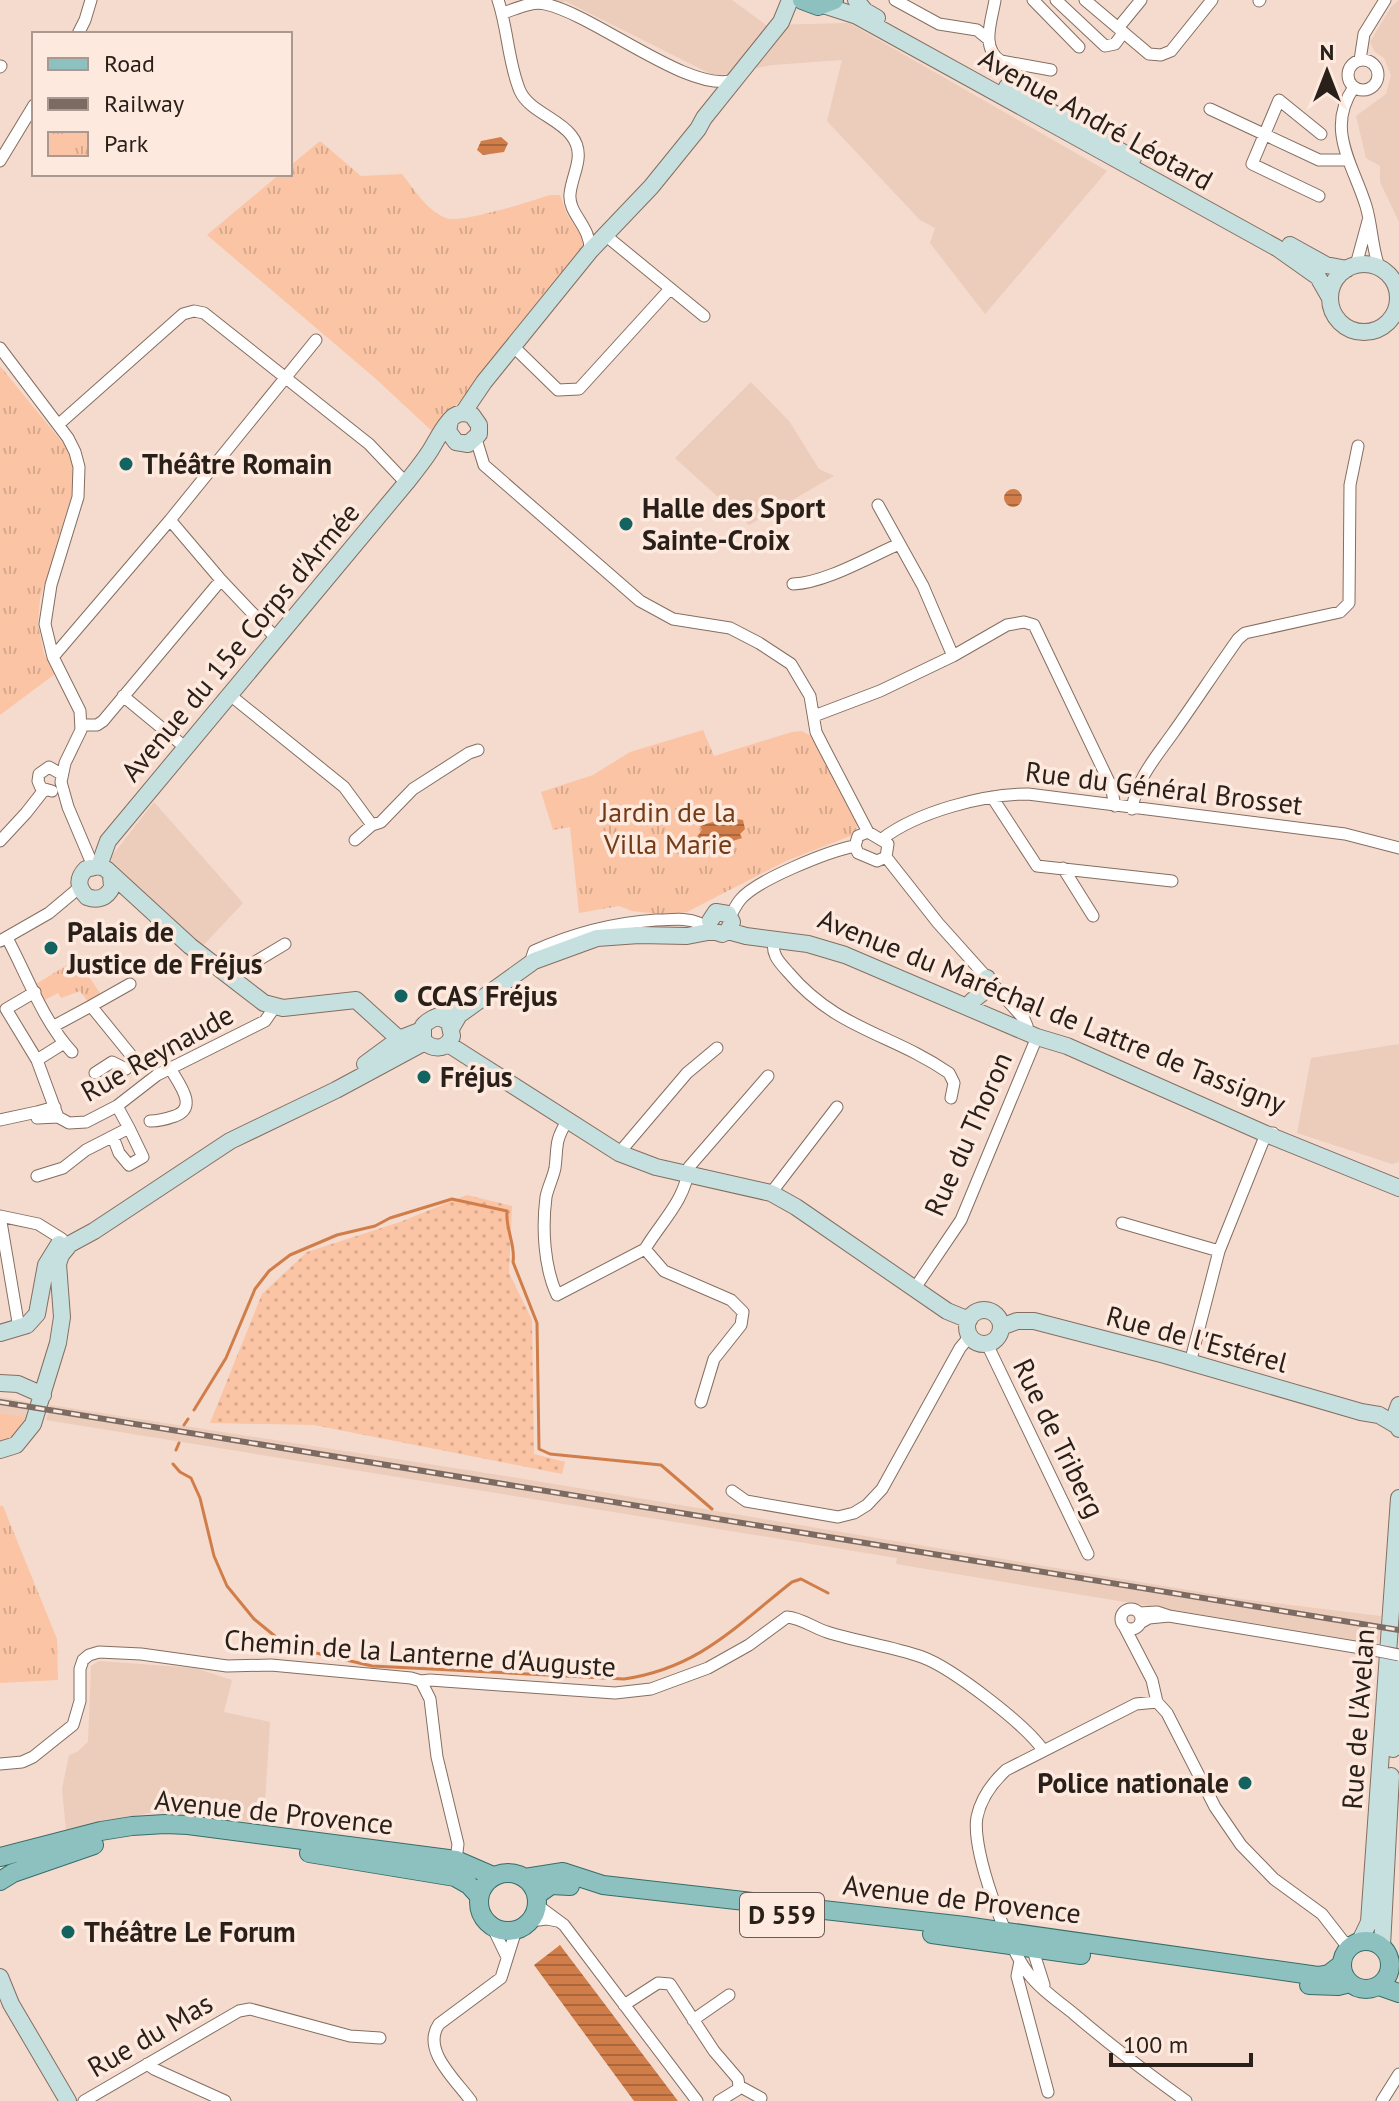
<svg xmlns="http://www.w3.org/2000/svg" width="1399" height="2101" font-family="'PT Sans',sans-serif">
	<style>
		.built { fill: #ecccbb }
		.grass { fill: url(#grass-dots) }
		.park { fill: url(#park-tufts) }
		.garden { fill: #fac4a5 }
		.water { fill: url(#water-rules) }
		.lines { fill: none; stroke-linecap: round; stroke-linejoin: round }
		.stream { stroke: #d17d49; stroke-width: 3 }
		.street-casing { stroke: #846e61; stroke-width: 13 }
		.secondary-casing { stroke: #846e61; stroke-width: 18 }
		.primary-casing { stroke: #376d69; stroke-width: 20 }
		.street { stroke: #fff; stroke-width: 11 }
		.secondary { stroke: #c5e0df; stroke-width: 16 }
		.primary { stroke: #8cc1bf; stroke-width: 18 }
		.rail-casing { stroke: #7b6b62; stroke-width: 6 }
		.rail { stroke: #fee9de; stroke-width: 3; stroke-dasharray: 9; stroke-linecap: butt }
		.street-bridge-casing { stroke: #846e61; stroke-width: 13; stroke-linecap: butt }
		.street-bridge { stroke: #fff; stroke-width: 11 }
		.poi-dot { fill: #136360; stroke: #fee9de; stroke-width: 3 }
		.labels { text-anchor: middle; stroke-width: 7; stroke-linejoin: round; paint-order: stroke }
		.shield { fill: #fee9de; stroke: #695c55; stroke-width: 2 }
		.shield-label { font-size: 26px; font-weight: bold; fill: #29201a }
		.street-label { font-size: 28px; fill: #29201a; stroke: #fee9de }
		.poi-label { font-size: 28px; font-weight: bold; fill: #29201a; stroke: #fee9de; text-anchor: start }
		.park-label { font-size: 28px; fill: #723a15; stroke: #fee9de }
	</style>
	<defs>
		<pattern id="grass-dots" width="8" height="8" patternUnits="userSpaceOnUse" patternTransform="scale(2)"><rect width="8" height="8" fill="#fac4a5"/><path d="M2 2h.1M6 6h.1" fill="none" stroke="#d6a88d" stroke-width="1.8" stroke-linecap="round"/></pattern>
		<pattern id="park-tufts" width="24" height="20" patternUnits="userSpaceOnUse" patternTransform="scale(2)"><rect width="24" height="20" fill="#fac4a5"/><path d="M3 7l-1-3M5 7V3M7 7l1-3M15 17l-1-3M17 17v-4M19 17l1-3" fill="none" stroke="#d6a88d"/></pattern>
		<pattern id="water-rules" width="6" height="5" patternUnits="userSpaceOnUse" patternTransform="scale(2)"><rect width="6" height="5" fill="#d17d49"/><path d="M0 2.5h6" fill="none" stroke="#aa663c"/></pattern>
	</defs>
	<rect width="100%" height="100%" fill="#f5dbcd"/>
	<path class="built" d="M552,0H732L766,25L849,23L1107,171L985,314L930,243L935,228L920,220L827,121L842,60L772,65L715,76L565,1L555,5Z
		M1399,0V222L1380,182V166L1366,158L1356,116L1386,94L1391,75L1384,58L1375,52L1370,42L1391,7Z
		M751,382L789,421L819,469L834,476L749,525L675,458Z
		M154,802L243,903L199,950L112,865L111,857Z
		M1399,1044V1162L1392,1164L1297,1133L1311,1058Z
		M0,1397L28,1402L26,1417L0,1413Z
		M50,1405L518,1478L1242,1599L1381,1616L1379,1644L896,1564L897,1558L46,1420Z
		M99,1661L195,1668L232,1680L224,1712L270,1722L265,1802L261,1823L159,1811L66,1830L62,1789L69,1755L77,1752L88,1742L91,1666Z"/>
	<path class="grass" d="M467,1195L512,1206L509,1273L532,1320L534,1454L565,1462L562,1474L314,1425L210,1423L262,1294L307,1252L400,1222Z"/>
	<path class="park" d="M320,141L361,176L402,174C414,189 427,211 446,218C462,224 531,201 550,195H560L567,214L586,243L540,308L433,432L376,379L207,235L280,174H290V166Z
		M0,366L71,453L74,487L40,599L38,624L44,654L55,674L0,715Z
		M703,730L714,756L792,732L802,731L811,736L856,821L857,827L853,835L786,861L687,912L667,915L632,911L619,906L579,913L570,827L553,830L541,792L593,775L630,752Z
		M77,959L104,999L91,1006L80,991L61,998L58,993L41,1002L33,986Z
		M0,1506H3L57,1639L58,1680L0,1683Z"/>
	<path class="garden" d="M0,1413L26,1417L12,1437L0,1443Z"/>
	<path class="water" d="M501,137L508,143L504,152L483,155L477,150L481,141Z
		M1004 498a9 9 0 1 1 18 0a9 9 0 1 1-18 0Z
		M734,815L736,819L743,820L745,829L740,834L742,838L708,849L706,844L698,842L697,837L702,830L700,826Z
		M560,1945L678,2101H634L534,1965Z"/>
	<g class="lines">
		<path class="stream" d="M194,1410L226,1358L255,1289L269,1271L290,1255L337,1235L375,1226L390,1218L452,1199L507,1211C505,1228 516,1245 513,1262L537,1323L539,1449L550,1454L661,1465L712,1509
			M184,1425L188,1419
			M176,1450L179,1443
			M173,1464L180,1472L191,1478L200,1498L214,1556L227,1586L254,1619L276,1637L303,1650L372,1666L624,1679C699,1668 736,1626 792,1582L801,1579L828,1593"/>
		<defs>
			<path id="street" d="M498,0C508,29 508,63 520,91C529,111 558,118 571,135C587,155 572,173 570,194C568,214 591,226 590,251
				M895,0L939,24L977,30L988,39
				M995,0C992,20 980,48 1001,61L1051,70
				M1033,0L1079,47
				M1056,0L1105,46L1115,44L1123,33
				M1085,0L1149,54L1161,55L1171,51L1212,0
				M1259,1L1260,0
				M503,13C516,9 531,1 545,4C596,15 689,94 734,80
				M1118,28L1141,0
				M78,34L85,20L91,0
				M1348 75a15 15 0 1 1 30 0a15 15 0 1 1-30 0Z
				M1360,60L1364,34L1385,0
				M0,67L1,66
				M1354,87C1325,129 1353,164 1366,206C1372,226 1372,248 1379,267
				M1210,109L1319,160H1348
				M0,161L34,105
				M1319,196L1252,164L1279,100L1321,134
				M605,235L704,316
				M1356,265L1368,221
				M0,348L68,438L75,452L79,467L78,497L51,585L45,624L53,657L80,711L81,730L65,763L61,782L68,807L93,866
				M518,351L558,390L579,389L669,290
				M59,424L183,314L194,311L204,313L369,444L406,483
				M476,439L484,465L640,601L673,619L730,628L759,643L791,664L810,696L816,732L822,744L868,832
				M878,505L923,586L953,656
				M170,520L221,580L276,638
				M793,584C825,583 869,557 899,544
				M53,657L170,520L316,340
				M230,695L344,787L372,825
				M123,696L186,748
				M814,716L880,691L953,656L1007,625L1024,622L1034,625L1111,786L1115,806
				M82,725H97L103,721L221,580
				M52,791L41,788L38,781L39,774L49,767L61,774
				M992,797L1037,866L1172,881
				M1132,809C1137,778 1156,757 1173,733C1195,702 1216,670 1238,639L1245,633L1340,612L1349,603L1350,485L1358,446
				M882,839C917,812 984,794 1028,794L1345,834L1399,848
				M355,840L372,825L381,822L413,789L469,753L478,750
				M0,841L26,813L44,790
				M855,846L858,836L868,832L888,844L886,857
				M855,846L858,853L877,861L886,857
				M886,857L938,923L1024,1019L1027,1026
				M1063,868L1093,916
				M730,917C733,911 736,905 740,900C756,880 829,851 855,846
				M7,938C27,975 43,1021 72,1052
				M774,939C771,954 778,961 788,972C837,1030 891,1033 949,1073L954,1083L951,1098
				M0,941L49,913L80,887
				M532,957L534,951C574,933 612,923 656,920C671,920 685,917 699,923
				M230,977L285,944
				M35,992L6,1009L37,1060L58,1117L69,1123L86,1122L117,1106L157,1075L265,1021L272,1011
				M91,1006L130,984
				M54,1026L91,1006L130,1054L132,1060
				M37,1060L64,1043
				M95,1073L112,1062L126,1069
				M117,1106L129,1128
				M55,1107L37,1112V1118L58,1117
				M0,1120L37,1112
				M150,1121C160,1121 166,1119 175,1116C199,1107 178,1083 170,1068
				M567,1121C554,1143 558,1145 555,1168C553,1178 548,1187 546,1197C542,1228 544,1267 557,1295L645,1249L664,1271L731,1300L743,1312L741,1325L714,1359L701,1402
				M619,1153L687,1073L717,1048
				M37,1176L63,1168L86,1150L129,1128L143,1157L129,1165L119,1153L113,1137
				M771,1193L837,1107
				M0,1216L19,1328
				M0,1216L38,1224L62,1239
				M1122,1223L1219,1251
				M645,1249C661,1222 685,1201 689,1167L768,1076
				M915,1288L961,1220L1037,1037
				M987,1344L1088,1554
				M1190,1363L1219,1251L1266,1134L1273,1133
				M732,1491L746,1501L838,1517L854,1513L867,1505L882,1489L960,1348L970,1336
				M1121 1619a10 10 0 1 1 20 0a10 10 0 1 1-20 0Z
				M1139,1613L1157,1612L1169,1616L1149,1618L1140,1623
				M1169,1616L1379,1651
				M1125,1628L1152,1680L1157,1702L1167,1713L1215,1807L1241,1845L1274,1879L1322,1914L1343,1941L1352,1945
				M421,1681L430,1699L437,1757L458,1844L456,1860
				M1157,1702L1136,1704L1006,1770C992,1783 981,1798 977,1817C971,1850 1007,1946 1028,1973C1040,1989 1058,2001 1074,2014C1110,2045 1147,2073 1186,2101
				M0,1764L22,1762L33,1757L73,1725L80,1701V1669L83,1660L89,1655L99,1652L141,1654L227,1666L271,1665L411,1678L421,1681L430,1680L615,1693L651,1689L708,1668L749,1645L787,1617C801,1618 814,1628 827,1632C858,1642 891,1646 922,1657C952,1668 1025,1724 1043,1750
				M537,1905L564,1925L697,2101
				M530,1921L547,1919L557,1921
				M492,1926L506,1955
				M1031,1944L1044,1985
				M1020,1961L1017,1976L1048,2092
				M624,2005L658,1983L670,1984L714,2051L738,2079L739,2086L737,2090L719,2101
				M693,2020L729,1995
				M147,2064L154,2069L225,2101
				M739,2086L761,2098
				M84,2101L239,2011L250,2009L350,2036L380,2038
				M471,2101C456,2080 421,2050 439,2024L501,1978L516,1930
				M1382,2101L1399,2074"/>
			<path id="secondary" d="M856,0L865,11L877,18
				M823,5L857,16L1277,248L1318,277L1330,298
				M1007,87L1133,158
				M1290,245L1326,265L1347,269
				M1330 298a34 34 0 1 1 68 0a34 34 0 1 1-68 0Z
				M463,413L484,382L590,251L651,187L698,129L704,118L781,22L790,0
				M99,866L108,841L406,483C414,473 423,462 430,451C437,440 443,426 453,417C459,412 465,413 472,415L479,425V434L468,444L456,442L448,431L450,421
				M111,875L112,887C107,898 98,901 87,897C77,887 77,878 86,869L99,866L106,869L190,946L264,1003L283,1008L356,1000L399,1039L422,1030
				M710,921L716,912L728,914L732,922L728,931
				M972,1001L981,994L987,978
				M439,1017L449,1022L452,1036C447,1050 433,1051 423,1040V1026C432,1015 450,1014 462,1005
				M452,1027L459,1015L534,961L597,938L639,935L687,936L713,931L722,934L728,931L746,936L808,944L845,955L1037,1037L1067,1046L1266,1134L1399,1188
				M448,1044L619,1153L656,1167L771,1193L796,1207L947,1311L969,1320
				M365,1064L399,1039
				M967 1327a17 17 0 1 1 34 0a17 17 0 1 1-34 0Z
				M1001,1327L1017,1321H1034L1165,1355L1361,1412L1379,1415L1396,1425
				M0,1333L27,1325L37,1314L46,1265L59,1244
				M0,1383L18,1384L43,1395
				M1399,1405L1394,1419L1399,1429
				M0,1450L16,1445L33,1424L58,1343L62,1317L58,1264L61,1255L70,1244L94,1231L230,1141L336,1090L425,1042
				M1393,1749L1399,1663
				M1360,1941L1369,1922L1399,1498
				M1382,1946L1391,1776
				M0,1977L11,2004L68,2101"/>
			<path id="primary" d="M802,0L818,6L834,0
				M309,1853L455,1877L469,1885L479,1896
				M0,1857L101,1831L132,1826L165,1824L188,1825L456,1860L493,1876
				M479 1902a29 29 0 1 1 58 0a29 29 0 1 1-58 0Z
				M525,1878L563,1872L603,1885L965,1926L1318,1976L1329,1974L1342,1964
				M0,1881L13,1873L94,1845
				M537,1895L551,1885L570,1886
				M932,1934L1081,1955
				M1342 1965a24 24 0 1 1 48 0a24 24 0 1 1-48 0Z
				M1309,1985L1338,1986L1350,1983
				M1379,1986L1399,1993"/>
		</defs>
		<use href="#street" class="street-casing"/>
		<use href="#secondary" class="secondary-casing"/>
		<use href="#primary" class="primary-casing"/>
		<use href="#street" class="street"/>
		<use href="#secondary" class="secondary"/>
		<use href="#primary" class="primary"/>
		<defs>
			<path id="rail" d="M0,1402L1399,1630"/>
		</defs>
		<use href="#rail" class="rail-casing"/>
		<use href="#rail" class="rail"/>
		<defs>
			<path id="street-bridge" d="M1379,1651L1399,1655"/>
		</defs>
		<use href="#street-bridge" class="street-bridge-casing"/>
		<use href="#street-bridge" class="street-bridge"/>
	</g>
	<g class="poi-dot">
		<circle cx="126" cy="464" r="8"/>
		<circle cx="626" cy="524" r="8"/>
		<circle cx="51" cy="948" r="8"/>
		<circle cx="401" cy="996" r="8"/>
		<circle cx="424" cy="1077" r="8"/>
		<circle cx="1245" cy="1783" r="8"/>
		<circle cx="68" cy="1932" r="8"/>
	</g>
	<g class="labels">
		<rect class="shield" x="740" y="1893" width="84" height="44" rx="6"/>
		<g class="shield-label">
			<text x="782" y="1924">D 559</text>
		</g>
		<g class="street-label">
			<text transform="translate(1096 119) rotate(29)" y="10">Avenue André Léotard</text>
			<text transform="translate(240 642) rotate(-50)" y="10">Avenue du 15e Corps d'Armée</text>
			<text transform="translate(1164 788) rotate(7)" y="10">Rue du Général Brosset</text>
			<text transform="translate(1052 1011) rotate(22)" y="10">Avenue du Maréchal de Lattre de Tassigny</text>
			<text transform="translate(157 1053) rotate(-29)" y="10">Rue Reynaude</text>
			<text transform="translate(968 1134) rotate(-66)" y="10">Rue du Thoron</text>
			<text transform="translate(1197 1339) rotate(15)" y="10">Rue de l'Estérel</text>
			<text transform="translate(1059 1438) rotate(64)" y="10">Rue de Triberg</text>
			<text transform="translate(420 1653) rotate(4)" y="10">Chemin de la Lanterne d'Auguste</text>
			<text transform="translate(1358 1719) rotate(-86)" y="10">Rue de l'Avelan</text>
			<text transform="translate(274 1812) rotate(6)" y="10">Avenue de Provence</text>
			<text transform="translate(962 1899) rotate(7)" y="10">Avenue de Provence</text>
			<text transform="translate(150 2035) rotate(-30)" y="10">Rue du Mas</text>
		</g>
		<g class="poi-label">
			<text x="142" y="474">Théâtre Romain</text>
			<text x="642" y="518">Halle des Sport<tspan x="642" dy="32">Sainte-Croix</tspan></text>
			<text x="67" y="942">Palais de<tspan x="67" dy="32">Justice de Fréjus</tspan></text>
			<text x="417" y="1006">CCAS Fréjus</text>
			<text x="440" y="1087">Fréjus</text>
			<text x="1229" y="1793" text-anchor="end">Police nationale</text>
			<text x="84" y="1942">Théâtre Le Forum</text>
		</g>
		<g class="park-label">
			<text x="668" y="822">Jardin de la<tspan x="668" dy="32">Villa Marie</tspan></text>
		</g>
	</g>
	<rect x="32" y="32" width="260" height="144" fill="#fee9de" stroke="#a99990" stroke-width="2"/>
	<rect x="48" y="58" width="40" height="12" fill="#8cc1bf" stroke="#a99990" stroke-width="2"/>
	<text x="104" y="72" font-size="24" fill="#29201a">Road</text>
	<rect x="48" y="98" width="40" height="12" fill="#7b6b62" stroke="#a99990" stroke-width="2"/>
	<text x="104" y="112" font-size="24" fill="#29201a">Railway</text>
	<rect x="48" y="132" width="40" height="24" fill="url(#park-tufts)" stroke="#a99990" stroke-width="2"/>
	<text x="104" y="152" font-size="24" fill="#29201a">Park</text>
	<g transform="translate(1327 72)" stroke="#fee9de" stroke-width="6" paint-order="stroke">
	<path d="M0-6L14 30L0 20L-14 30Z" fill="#29201a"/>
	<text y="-12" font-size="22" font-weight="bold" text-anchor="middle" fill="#29201a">N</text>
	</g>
	<path d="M1111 2053v12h140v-12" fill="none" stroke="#29201a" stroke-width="4"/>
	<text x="1123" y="2053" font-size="24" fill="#29201a" stroke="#fee9de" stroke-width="6" paint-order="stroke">100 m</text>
</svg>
